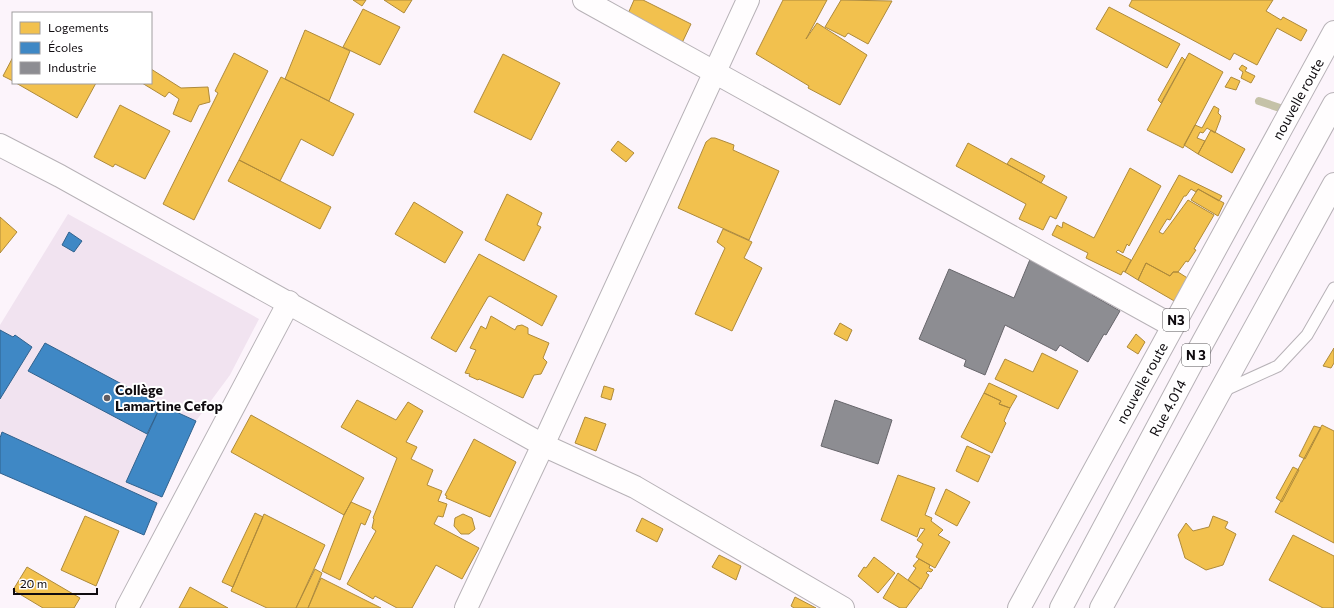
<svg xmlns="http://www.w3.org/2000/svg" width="1334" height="608" font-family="Commissioner,sans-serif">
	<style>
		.built { fill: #f1e3f0 }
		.homes { fill: #f2c14e; stroke: #ae8a3b }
		.schools { fill: #3f88c5; stroke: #31628e }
		.industry { fill: #8d8d92; stroke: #67666b }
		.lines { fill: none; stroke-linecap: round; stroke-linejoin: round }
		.stream { stroke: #c5c2a8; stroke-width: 8 }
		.service-casing { stroke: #b7b2b7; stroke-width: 13 }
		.minor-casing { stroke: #b7b2b7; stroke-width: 24 }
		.trunk-casing { stroke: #b7b2b7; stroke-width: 24 }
		.service { stroke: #fffdfe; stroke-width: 11 }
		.minor { stroke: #fffdfe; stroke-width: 22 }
		.trunk { stroke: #fffdfe; stroke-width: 22 }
		.poi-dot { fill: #625d62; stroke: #fff; stroke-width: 1.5 }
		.labels { text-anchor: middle; stroke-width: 4; stroke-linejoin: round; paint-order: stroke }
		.shield { fill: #fff; stroke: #575457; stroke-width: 1 }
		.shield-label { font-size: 13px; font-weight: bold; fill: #0f0b0f }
		.street-label { font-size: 14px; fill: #0f0b0f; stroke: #fff }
		.poi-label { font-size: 14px; font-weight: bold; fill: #0f0b0f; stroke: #fff; text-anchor: start }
	</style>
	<rect width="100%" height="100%" fill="#fcf4fb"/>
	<path class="built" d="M68,214L259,319L230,375L196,421L144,535L0,473V325Z"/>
	<path class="homes" d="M353,0H366L362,6Z
		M384,0H412L404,13Z
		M634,0H643L691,24L682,43L627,16Z
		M783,0H827L806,39L817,23L867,55L840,105L808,88L809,86L756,54Z
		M841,0L892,1L868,44L848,33L845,37L825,27Z
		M1132,0H1273L1266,11L1281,20L1283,17L1307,30L1301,41L1277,28L1257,65L1234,53L1230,60L1129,6Z
		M1109,7L1180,44L1167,68L1096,29Z
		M363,9L400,27L380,65L343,47Z
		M305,30L350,51L329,101L285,79Z
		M234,53L268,71L194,220L163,204L218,93L215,91Z
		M1189,53L1223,72L1183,148L1147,130Z
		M503,54L560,83L531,140L474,112Z
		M13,57V81L3,76Z
		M1182,57L1185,60L1161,103L1158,100Z
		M1242,65L1247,68L1245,71L1255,76L1251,83L1241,78L1243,72L1239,69Z
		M151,69L181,88L208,87L210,102L199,105L191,122L173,114L179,99L169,92L165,97L142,83H151Z
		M281,77L354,114L333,156L301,139L280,181L239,160Z
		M1231,77L1240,81L1236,90L1225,87Z
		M16,83H96L77,118Z
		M120,105L170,131L145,179L115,164L113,167L94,157Z
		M1214,106L1219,109L1218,113L1221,116L1220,120L1215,133L1207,128L1203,133L1200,132L1197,138L1205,141L1198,154L1184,145L1195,125L1202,128Z
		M1211,130L1245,149L1232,173L1198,154Z
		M711,138H715L734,145L733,150L779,171L749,240L678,208L706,142Z
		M618,141L634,153L626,162L611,150Z
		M968,143L1067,197L1056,219L1050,216L1043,230L1019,219L1026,204L956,166Z
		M1011,158L1045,176L1041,183L1007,164Z
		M239,160L331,207L320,229L228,181Z
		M1130,168L1161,186L1129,246L1127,244L1123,253L1118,250L1116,252L1131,260L1125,272L1123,271L1121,275L1086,258L1088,253L1052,235L1057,225L1062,228L1063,222L1094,238Z
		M1179,175L1222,196L1219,201L1198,189L1196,192L1191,189L1186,196H1184L1170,220L1167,219L1159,232L1163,234L1188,200L1214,215L1194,249L1196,250L1188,262L1186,261L1178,272H1173L1170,276L1146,263L1138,280L1125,272Z
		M1198,189L1224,203L1218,216L1191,200Z
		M507,194L542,213L537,225L541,227L524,261L485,240Z
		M414,202L463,232L445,263L395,234Z
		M0,217L17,232L0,253Z
		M723,229L752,242L744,258L762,268L732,331L695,314L725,248L717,242Z
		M479,254L557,296L542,326L490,296L488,297L456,352L431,338Z
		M1146,263L1170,276L1173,272H1178L1189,279L1176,302L1138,280Z
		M491,316L515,330L517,326L522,325L528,328V334L549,343L543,358L547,362L541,374L534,375L523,398L479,379L478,380L469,376L470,374L465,373L476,350L470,348L481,326L486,329Z
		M840,323L852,330L847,341L834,334Z
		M1136,334L1145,342L1138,354L1127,347Z
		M1334,348V363L1331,368L1323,366Z
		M1042,353L1078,371L1058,409L995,379L1005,359L1033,372Z
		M989,383L1017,396L1010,408L999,404L1001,401L984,393Z
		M604,386L614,389L611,400L601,397Z
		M984,393L1001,401L999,404L1010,408L1004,421L1006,423L992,453L961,437Z
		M357,400L396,420L408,402L423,411L406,442L417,447L411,459L433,470L427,485L442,491L438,501L447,504L443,517L438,516L434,524L479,548L462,579L436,565L412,608H397L375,596L373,599L347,584L376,531L372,528L374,519L373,518L397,458L341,427Z
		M251,415L364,478L344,515L231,452Z
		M585,417L606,424L596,451L575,443Z
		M1322,425L1334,431V543L1275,512Z
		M1314,426L1321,428L1305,459L1299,456Z
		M474,439L516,462L490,517L446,498L447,496L445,495Z
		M967,446L990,456L978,482L956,471Z
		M1293,467L1299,470L1282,502L1276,498Z
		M898,475L935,488L925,515L932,518L931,521L943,530L938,535L950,542L935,568L916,557L923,544L917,540L925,529L920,528L917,537L881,520Z
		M946,489L970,502L957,526L935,514Z
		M351,502L371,511L365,525L361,523L340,580L322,571L344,515Z
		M255,513L263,517L233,587L222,582Z
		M264,514L325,545L296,608H267L231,591Z
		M463,514L472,518L475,529L469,534H461L454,526L455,518Z
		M85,516L119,531L96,586L61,570Z
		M1213,516L1228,522L1225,528L1236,534L1223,565L1206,570L1185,558L1178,535L1186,523L1193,531L1209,527Z
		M642,518L663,529L657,542L636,531Z
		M1293,535L1334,556V608H1323L1269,580Z
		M719,555L741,566L736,580L712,567Z
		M874,557L895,573L878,593L858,576L864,567L866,568Z
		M919,559L930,565L929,568L933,570L931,572L928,571L926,573L929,575L921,589L908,580L916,568L913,566Z
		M27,567L80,598L74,608H43L13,590Z
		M315,569L322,573L308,608H296Z
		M898,573L920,589L906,608H900L883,598Z
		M321,578L381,608H308Z
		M190,587L228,608H179Z
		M795,597L816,608H794L791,606Z"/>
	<path class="schools" d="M69,232L82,241L74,252L62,245Z
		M0,330L13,337L15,335L32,347L0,399Z
		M45,343L161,405L147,434L28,371Z
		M161,405L196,421L162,497L126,482Z
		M2,432L157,503L144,535L0,473V438Z"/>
	<path class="industry" d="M1031,257L1095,290L1092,295L1120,311L1106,335L1104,334L1088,362L1060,345L1056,351L1005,325L985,375L964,366L966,360L919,339L949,269L1014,298Z
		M835,400L892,420L878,464L821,446Z"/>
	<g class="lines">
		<path class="stream" d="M1259,101L1286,110"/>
		<defs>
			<path id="service" d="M1223,391L1278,366L1307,335L1334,288"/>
			<path id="minor" d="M584,0L1173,326
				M0,145L60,176L543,445L635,487L843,608
				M127,608L289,302
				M466,608L543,445L748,0"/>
			<path id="trunk" d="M1019,608L1334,32
				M1061,608L1203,342L1334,104
				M1101,608L1334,184"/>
		</defs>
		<use href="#service" class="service-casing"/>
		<use href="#minor" class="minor-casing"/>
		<use href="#trunk" class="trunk-casing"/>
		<use href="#service" class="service"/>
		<use href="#minor" class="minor"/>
		<use href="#trunk" class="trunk"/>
	</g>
	<circle class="poi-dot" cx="107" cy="398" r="4"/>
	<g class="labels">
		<g class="shield">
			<rect x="1163" y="309" width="26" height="22" rx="3"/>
			<rect x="1182" y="344" width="28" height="22" rx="3"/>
		</g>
		<g class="shield-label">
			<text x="1176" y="325">N3</text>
			<text x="1196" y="360">N 3</text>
		</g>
		<g class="street-label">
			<text transform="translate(1298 99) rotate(-61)" y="5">nouvelle route</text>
			<text transform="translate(1142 383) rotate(-61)" y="5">nouvelle route</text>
			<text transform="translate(1168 408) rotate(-62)" y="5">Rue 4.014</text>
		</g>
		<g class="poi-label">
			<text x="115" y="395">Collège<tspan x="115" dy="16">Lamartine Cefop</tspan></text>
		</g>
	</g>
	<rect x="12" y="12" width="140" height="72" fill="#ffffff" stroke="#9f9d9f"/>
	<rect x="20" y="22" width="20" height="12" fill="#f2c14e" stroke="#9f9d9f"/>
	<text x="48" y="32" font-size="12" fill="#0f0b0f">Logements</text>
	<rect x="20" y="42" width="20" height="12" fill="#3f88c5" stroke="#9f9d9f"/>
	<text x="48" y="52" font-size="12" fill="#0f0b0f">Écoles</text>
	<rect x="20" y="62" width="20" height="12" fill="#8d8d92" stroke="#9f9d9f"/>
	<text x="48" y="72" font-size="12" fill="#0f0b0f">Industrie</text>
	<path d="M14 588v6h83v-6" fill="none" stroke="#0f0b0f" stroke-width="2"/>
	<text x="20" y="588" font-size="12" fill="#0f0b0f" stroke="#ffffff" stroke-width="3" paint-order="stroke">20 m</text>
</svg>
